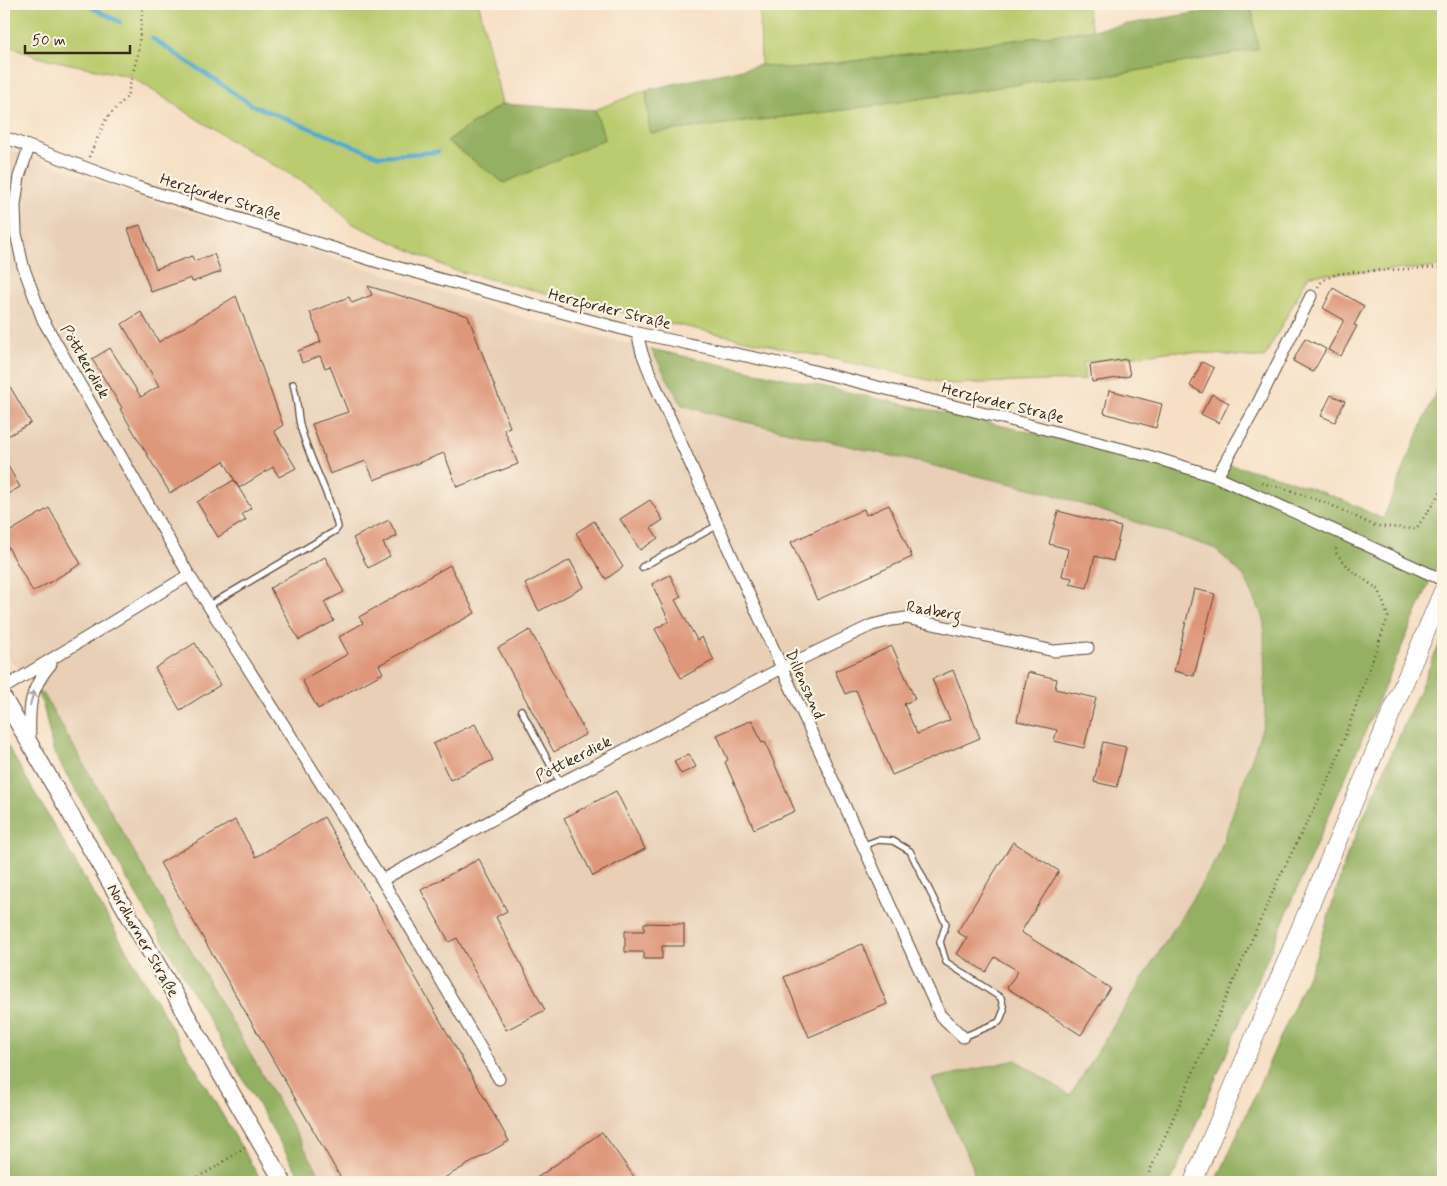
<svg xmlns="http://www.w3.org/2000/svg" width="1447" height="1186" font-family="Mynerve,sans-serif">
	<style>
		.built { fill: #e8cfb6 }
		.green { fill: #bbcc6f; stroke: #7b7b46 }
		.forest { fill: #94b062; stroke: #686d40 }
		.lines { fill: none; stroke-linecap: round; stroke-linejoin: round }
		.stream { stroke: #51aacf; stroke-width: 4.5 }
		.building { fill: #de977a }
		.lane-casing { stroke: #574537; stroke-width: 8 }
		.street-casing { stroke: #574537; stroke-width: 13 }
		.secondary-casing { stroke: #574537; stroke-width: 18 }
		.primary-casing { stroke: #574537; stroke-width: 19 }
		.path { stroke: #574537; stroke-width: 2.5; stroke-dasharray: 1 4; stroke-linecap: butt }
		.lane { stroke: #fff; stroke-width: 5.5 }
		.street { stroke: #fff; stroke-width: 11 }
		.secondary { stroke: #fff; stroke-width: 16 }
		.primary { stroke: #fff; stroke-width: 18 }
		.oneway { stroke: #a79f9a }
		.labels { text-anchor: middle; stroke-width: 4.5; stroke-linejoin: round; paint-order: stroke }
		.street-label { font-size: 16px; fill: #3b2a1e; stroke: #fcf5e5 }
	</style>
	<rect width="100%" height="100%" fill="#fcf5e5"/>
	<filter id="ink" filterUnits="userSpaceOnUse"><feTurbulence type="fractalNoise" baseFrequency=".02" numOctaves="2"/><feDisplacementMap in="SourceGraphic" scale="10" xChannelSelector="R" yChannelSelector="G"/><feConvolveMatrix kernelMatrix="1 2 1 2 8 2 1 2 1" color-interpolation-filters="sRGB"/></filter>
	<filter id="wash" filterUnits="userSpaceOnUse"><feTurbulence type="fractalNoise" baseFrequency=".0096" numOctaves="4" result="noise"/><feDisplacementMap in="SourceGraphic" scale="20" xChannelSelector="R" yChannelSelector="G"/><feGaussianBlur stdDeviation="1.12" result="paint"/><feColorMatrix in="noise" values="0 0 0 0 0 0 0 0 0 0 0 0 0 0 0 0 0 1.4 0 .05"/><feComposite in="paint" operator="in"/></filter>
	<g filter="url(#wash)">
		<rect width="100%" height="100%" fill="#f6dfc4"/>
		<path class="built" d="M4,147L139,197L525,318L651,349L683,405L716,415L1042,491L1214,548L1244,576L1264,619L1265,720L1217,859L1070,1097L1016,1060L933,1079L972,1165L976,1182H324L213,985L43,693L4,654Z"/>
		<path class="green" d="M4,4H479L502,104L447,141L605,139L595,110L646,90L650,133L843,110L1061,78L1114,75L1258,49L1251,4H1443V267L1309,275L1264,358L1174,351L1083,363L1085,380L947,384L646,318L453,270L351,223L319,191L230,140L132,77L38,57L4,44Z
			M784,4H1086L1092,30L792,69L761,65L760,8Z"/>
		<path class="forest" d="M1249,4H1251L1258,49L1114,75L1061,78L843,110L650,133L646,90L761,65L792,69L1092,30Z
			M502,104L595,110L605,139L504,183L447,141Z
			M651,349L1149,458L1217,477L1226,464L1280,477L1341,499L1383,519L1443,374V551L1171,1182H976L972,1165L932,1079L1016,1060L1070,1096L1217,859L1265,720L1264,619L1244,576L1214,548L1042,491L716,415L682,405Z
			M1443,636V1182H1216L1316,957L1347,855Z
			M36,691L43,693L324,1182H303L54,753L43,705Z
			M4,740L229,1126L262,1182H4Z"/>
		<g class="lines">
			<path class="stream" d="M85,4L120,22
				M152,38L252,105L379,156L438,152"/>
		</g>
		<g id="blocks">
			<path class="building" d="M140,225L156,269L192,256L194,261L214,254L221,272L192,282L191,278L151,292L128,229Z
				M368,286L468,316L510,427L504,429L518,464L457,487L444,453L374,480L366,461L330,474L312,424L348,412L330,366L325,368L320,356L302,363L298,351L321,342L310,312L349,297L352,303L372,295Z
				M1333,288L1364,306L1354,325L1357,326L1341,356L1328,350L1344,320L1323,308Z
				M236,296L283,425L274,431L296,468L279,477L273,467L239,488L224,461L170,493L120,409L122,408L92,359L110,348L141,397L159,386L122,324L141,312L159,342Z
				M1305,338L1326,349L1313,372L1293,361Z
				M1127,359L1130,376L1092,382L1090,365Z
				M1202,362L1214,368L1202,393L1190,386Z
				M4,376L31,423L4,438Z
				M1109,390L1162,404L1156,428L1104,413Z
				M1212,394L1229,403L1219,423L1201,414Z
				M1331,395L1345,401L1335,422L1321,416Z
				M4,459L20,487L4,496Z
				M234,480L251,508L242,514L246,520L218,537L197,502Z
				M650,500L663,520L651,528L658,538L640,550L620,519Z
				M889,505L912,557L817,600L791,542L864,509L866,515Z
				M49,508L81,564L33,592L4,540V535Z
				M1058,511L1121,527L1113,561L1095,556L1087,588L1070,584L1072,578L1062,576L1068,549L1049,544Z
				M389,520L397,536L383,543L390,556L368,568L353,538Z
				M594,521L623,567L606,579L576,533Z
				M325,557L344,592L324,602L334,621L299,640L270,588Z
				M570,560L584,587L539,611L525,584Z
				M450,565L475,613L379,665L383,673L318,709L302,680L348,654L339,637L363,623L359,617Z
				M670,575L681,597L675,600L697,640L702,637L714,660L681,678L655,629L669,621L652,584Z
				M1194,589L1215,594L1194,676L1174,671Z
				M530,630L586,734L554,752L498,648Z
				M195,643L220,685L180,710L155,668Z
				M892,646L915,699L904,704L917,734L950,720L932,679L953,670L980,738L892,775L856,690L845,694L835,671Z
				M1028,672L1057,679L1055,689L1096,698L1084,748L1054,741L1057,730L1017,721Z
				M752,720L762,743L765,742L795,811L754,829L725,762L728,760L717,735Z
				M475,724L493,760L450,780L433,744Z
				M1103,742L1126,747L1117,787L1094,782Z
				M689,754L696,767L681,774L674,761Z
				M616,791L645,849L593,876L564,818Z
				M324,817L509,1141L437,1182H343L160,863L235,820L256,857Z
				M1013,842L1059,871L1021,932L1110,988L1081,1035L1007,988L1018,971L995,957L986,972L957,954L967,938L957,932Z
				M479,859L507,911L496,917L545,1010L506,1030L457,938L449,942L421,890Z
				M644,923L684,924V946H662V959H644V952H625V931H644Z
				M862,944L887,1004L809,1037L784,977Z
				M602,1132L638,1182H531Z"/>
		</g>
	</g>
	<g filter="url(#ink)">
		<use href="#blocks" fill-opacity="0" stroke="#574537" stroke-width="1"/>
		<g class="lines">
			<defs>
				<path id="lane" d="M642,567L718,525
					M208,606L335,531L338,527C329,493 311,463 301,429C297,415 298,399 293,384
					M521,710L560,783
					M862,846L878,840L893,841L910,851L946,924L940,942L946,962L1001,998L1004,1010L999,1022L963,1037"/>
				<path id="street" d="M4,137L137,187L378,262L637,333L798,367L1014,421L1149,456L1217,477L1443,580
					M29,147L19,177L15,205L16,233L23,266L43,320L189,575L382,880L530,799L782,668L872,625L892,620L906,618L1054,651L1088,648
					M637,333L642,353L651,376L782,668L940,1015L963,1037
					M1217,477L1256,407L1311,296
					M4,688L189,575
					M30,742C29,708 28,691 51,664
					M382,880L499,1079"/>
				<path id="secondary" d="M4,699L283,1182"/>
				<path id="primary" d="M1193,1182L1443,591"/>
			</defs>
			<use href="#lane" class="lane-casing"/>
			<use href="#street" class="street-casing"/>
			<use href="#secondary" class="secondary-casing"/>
			<use href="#primary" class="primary-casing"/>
			<path class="path" d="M89,157L106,119L127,97L138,53L143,4
				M1318,287L1322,281L1336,274L1353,272L1443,267
				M1262,483L1292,491L1331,505L1375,526L1416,529L1443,489
				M4,660L10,671
				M189,1182L216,1167L245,1147
				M1145,1182L1278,880L1331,775L1388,617L1379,590L1352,571L1336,553V545"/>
			<use href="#lane" class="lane"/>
			<use href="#street" class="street"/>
			<use href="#secondary" class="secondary"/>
			<use href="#primary" class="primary"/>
		</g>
		<defs><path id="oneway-shaft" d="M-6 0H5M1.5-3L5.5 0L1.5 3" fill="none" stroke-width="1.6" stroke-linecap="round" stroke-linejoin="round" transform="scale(1.25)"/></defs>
		<use class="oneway" href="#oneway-shaft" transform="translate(32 698) rotate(-75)"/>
	</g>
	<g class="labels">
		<g class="street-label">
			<text transform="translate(221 196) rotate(17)" y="6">Herzforder Straße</text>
			<text transform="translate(610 308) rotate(14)" y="6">Herzforder Straße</text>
			<text transform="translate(86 361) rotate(60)" y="6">Pöttkerdiek</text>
			<text transform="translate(1003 402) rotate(14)" y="6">Herzforder Straße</text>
			<text transform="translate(934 610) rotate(10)" y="6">Radberg</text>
			<text transform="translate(806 684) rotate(66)" y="6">Dillensand</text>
			<text transform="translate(573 758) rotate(-27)" y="6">Pöttkerdiek</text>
			<text transform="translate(144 940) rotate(60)" y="6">Nordhorner Straße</text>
		</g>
	</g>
	<rect width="1447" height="1186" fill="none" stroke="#fcf5e5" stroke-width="20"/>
	<path d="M25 45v8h105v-8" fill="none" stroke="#3b2a1e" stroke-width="2.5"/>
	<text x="32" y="45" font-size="15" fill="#3b2a1e" stroke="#fcf5e5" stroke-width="4" paint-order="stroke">50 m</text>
</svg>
